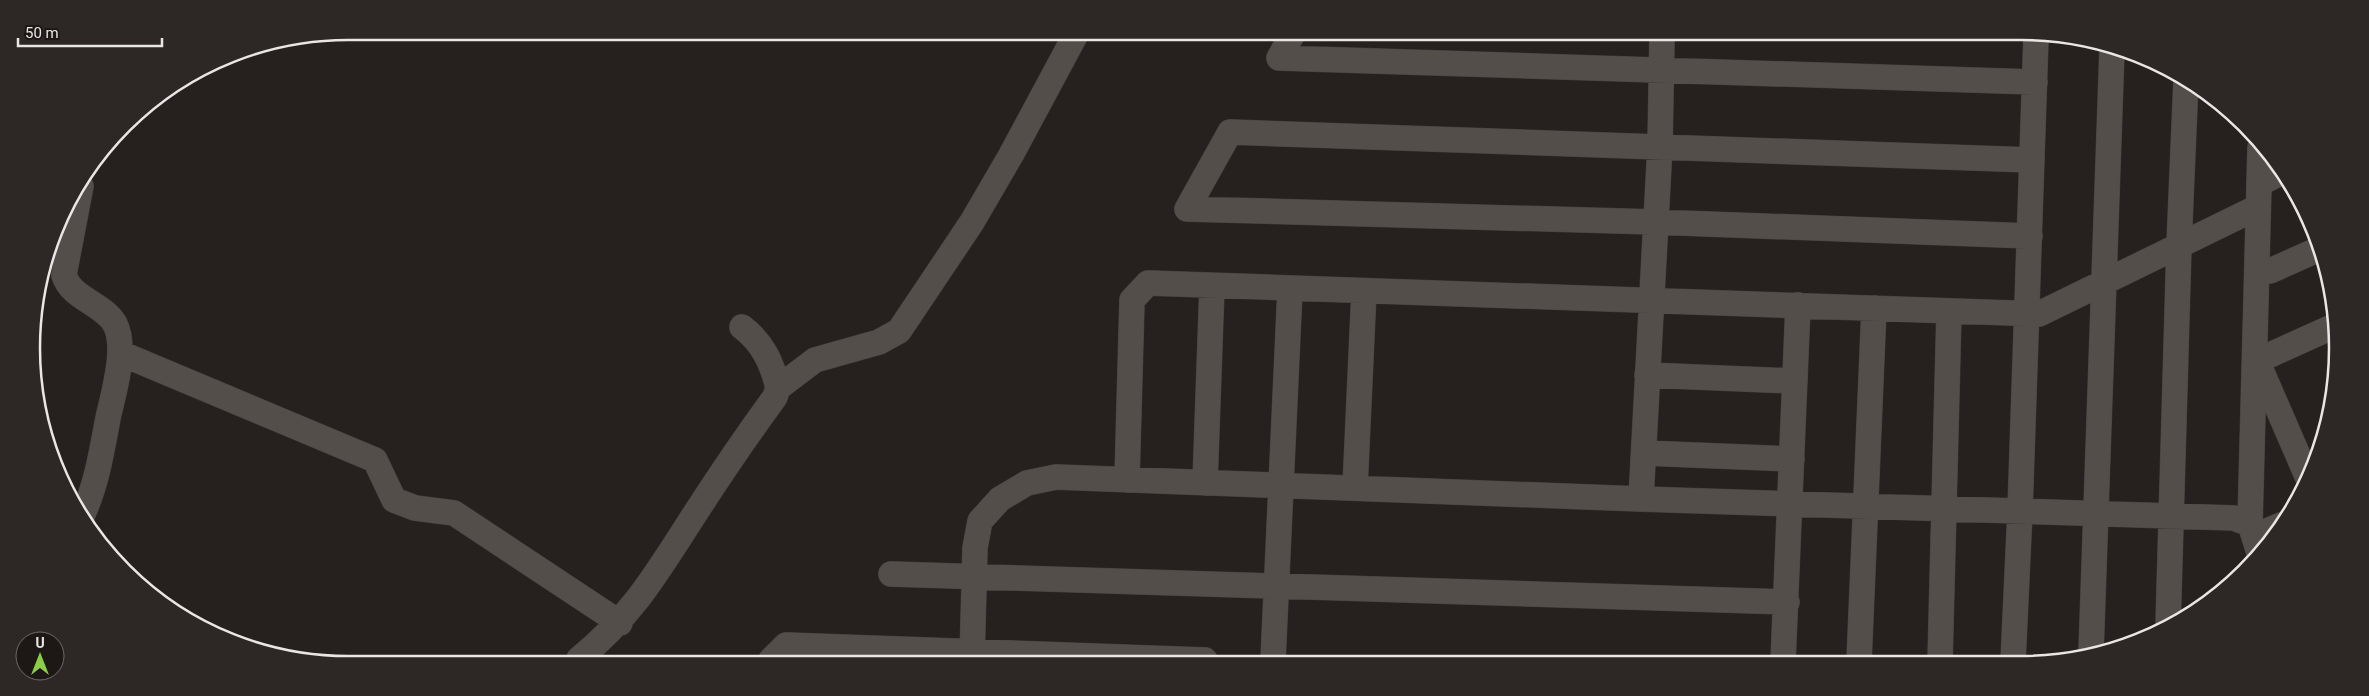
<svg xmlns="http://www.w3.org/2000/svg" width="2369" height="696" font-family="Roboto,sans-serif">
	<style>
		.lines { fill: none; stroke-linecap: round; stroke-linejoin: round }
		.minor-casing { stroke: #433f3d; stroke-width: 26 }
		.minor { stroke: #544e4b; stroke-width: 25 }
		.rim { fill: none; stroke: #e9e6e4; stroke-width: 2.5 }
	</style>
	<rect width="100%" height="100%" fill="#26211f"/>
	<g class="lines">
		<defs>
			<path id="minor" d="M1292,35L1279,58L2035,82
				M1662,36L1660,146L1641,499L2234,518L2250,524L2259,553
				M2259,184L2284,171
				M81,186L64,275C71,299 103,303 115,324C119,332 120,341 120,350C120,372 113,396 108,418C102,450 97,483 83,514
				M2030,236L1655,222L1187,209L1230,132L2032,160
				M2257,271H2270L2317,250
				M742,327C763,343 772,363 778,388
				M120,353L375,460L394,500L415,508L454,513L620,623
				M1647,375L1795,381
				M1644,453L1792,459
				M2307,476L2255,356L2270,355L2332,327
				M1127,480L1132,300L1148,283L2039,314L2258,207
				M1205,483L1212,286
				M1355,488L1364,291
				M2250,524L2260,148
				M2255,536L2281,525
				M891,574L1787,602
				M2168,627L2179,245L2186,80
				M2091,653L2112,49
				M579,659C631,616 653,579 689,523C716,481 745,438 775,397L778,388L815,360L879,342L899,331L972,222L1011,155L1076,34
				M771,660L786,645L1205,660
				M972,660L975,548L980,521L1000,499L1027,483L1056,477L1641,499
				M1273,661L1290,289
				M1783,662L1798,305
				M1859,662L1874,308
				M1940,662L1949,311
				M2013,662L2020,511L2036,37"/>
		</defs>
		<use href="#minor" class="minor-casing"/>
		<use href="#minor" class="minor"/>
	</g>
	<path d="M0 0H2369V696H0ZM348 40H2021A308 308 0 0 1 2329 348V348A308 308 0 0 1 2021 656H348A308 308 0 0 1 40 348V348A308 308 0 0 1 348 40Z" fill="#2d2826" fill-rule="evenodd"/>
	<path class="rim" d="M348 40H2021A308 308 0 0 1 2329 348V348A308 308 0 0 1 2021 656H348A308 308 0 0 1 40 348V348A308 308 0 0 1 348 40Z"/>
	<g transform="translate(40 656)"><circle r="24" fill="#1d1715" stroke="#6f6a68"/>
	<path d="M0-4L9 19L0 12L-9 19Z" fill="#8bce46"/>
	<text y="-8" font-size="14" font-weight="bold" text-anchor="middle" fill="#e9e6e4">U</text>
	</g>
	<path d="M18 38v8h144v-8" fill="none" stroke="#e9e6e4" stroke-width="2.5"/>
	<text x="25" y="38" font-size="15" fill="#e9e6e4" stroke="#1d1715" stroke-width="4" paint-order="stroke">50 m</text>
</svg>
